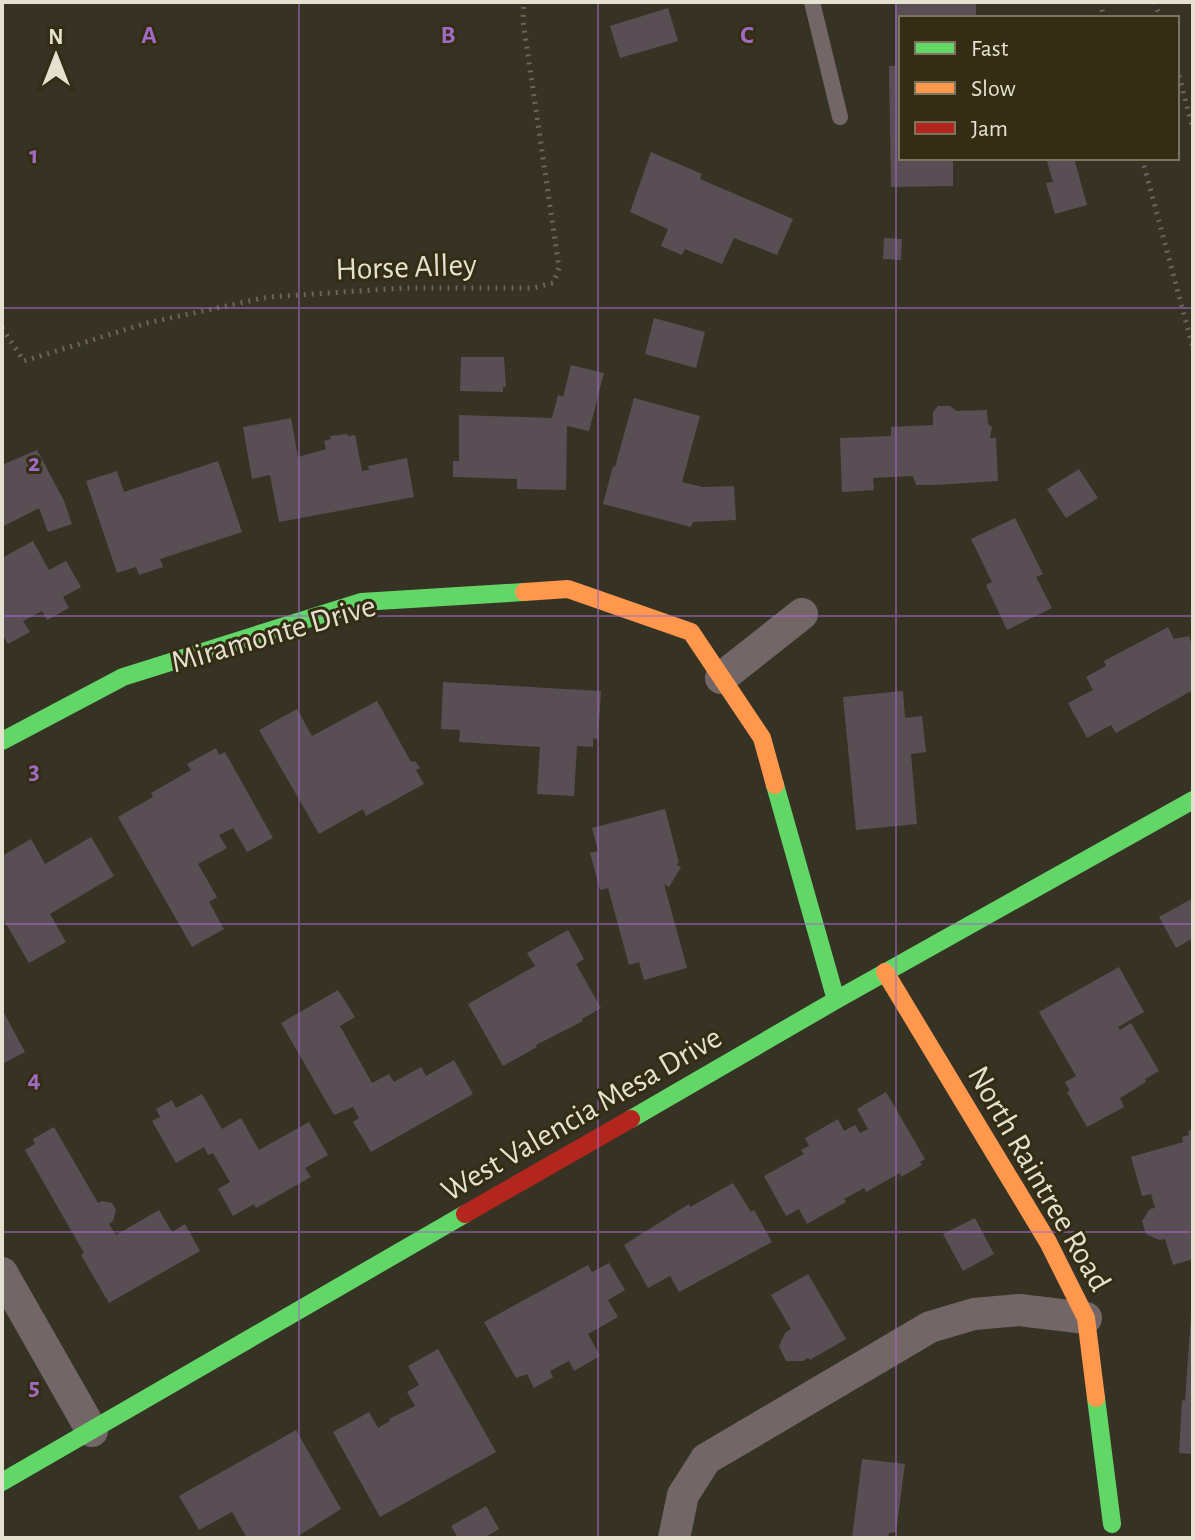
<svg xmlns="http://www.w3.org/2000/svg" width="1195" height="1540" font-family="'Alegreya Sans',sans-serif">
	<style>
		.building { fill: #5a4e55 }
		.lines { fill: none; stroke-linecap: round; stroke-linejoin: round }
		.path { stroke: #6c6360; stroke-width: 5; stroke-dasharray: 2 6; stroke-linecap: butt }
		.lane { stroke: #736666; stroke-width: 16 }
		.street { stroke: #736666; stroke-width: 32 }
		.fast { stroke: #63d668; stroke-width: 18 }
		.slow { stroke: #ff974d; stroke-width: 18 }
		.jam { stroke: #b3261e; stroke-width: 18 }
		.grid { fill: none; stroke: #a06bc5; stroke-width: 2; stroke-opacity: 0.55 }
		.labels { text-anchor: middle; stroke-width: 6; stroke-linejoin: round; paint-order: stroke }
		.street-label { font-size: 32px; fill: #e5e1d1; stroke: #342d13 }
		.grid-label { font-size: 26px; text-anchor: middle; font-weight: bold; fill: #a06bc5; stroke: #342d13; stroke-width: 6; stroke-linejoin: round; paint-order: stroke }
	</style>
	<rect width="100%" height="100%" fill="#363325"/>
	<path class="building" d="M895,2H976V18H901V158H953V186L891,187L889,66H895Z
		M668,8L678,41L620,58L610,26Z
		M651,152L702,174L700,179L793,219L777,255L734,238L722,264L685,249L682,255L661,246L668,229L630,212Z
		M1046,158H1074L1087,205L1055,214L1046,183L1053,182Z
		M884,238L902,239L901,260L883,259Z
		M654,318L705,332L696,368L645,354Z
		M461,357H504L506,387H503V392L460,391Z
		M571,365L604,373L589,431L567,426L566,490L517,489V479L453,477V461H459V415L552,418L558,395L563,397Z
		M634,398L700,416L682,482L702,487L734,486L736,520L693,522L691,527L603,504L613,466L615,467Z
		M938,406H950L957,411L987,410L988,424L992,427L990,438H996L998,481L936,485H916L913,476L873,478L874,490L842,492L840,438L891,436V427L933,425V412Z
		M291,418L298,457L326,449L324,441L331,439L330,436L347,434L348,436L355,435L362,471L369,470L368,466L407,458L414,497L279,522L270,475L252,479L243,427Z
		M37,450L64,501L72,524L48,532L39,508L2,527V465Z
		M218,461L242,532L160,559L163,567L139,575L136,567L117,573L86,481L117,471L124,492Z
		M1079,469L1098,498L1066,518L1047,489Z
		M1015,518L1043,574L1036,577L1052,608L1007,630L986,585L992,582L971,539Z
		M33,541L49,570L66,561L81,587L63,597L69,608L47,620L42,611L23,621L30,632L8,644L2,634V558Z
		M1168,627L1174,639L1189,636L1193,649V690L1116,733L1111,725L1087,738L1068,703L1093,690L1086,677L1106,666L1104,661Z
		M443,682L601,691L598,739L593,738V747L577,746L574,796L537,794L540,747L459,742L460,730L441,729Z
		M903,691L905,718L922,716L926,752L911,754L917,824L856,830L843,697Z
		M377,701L411,762L415,761L420,768L416,770L424,784L366,816L363,809L319,834L259,730L297,709L312,736Z
		M216,748L219,755L225,752L273,838L247,852L233,828L219,835L227,848L198,864L217,897L209,902L224,929L192,947L118,817L153,797L151,793L191,770L187,764Z
		M665,809L679,863L676,864L681,867L669,887L664,884L687,968L644,980L639,962L629,965L608,888L600,890L590,853L598,851L592,828Z
		M91,837L114,876L50,914L66,942L29,963L2,917V856L31,839L45,864Z
		M1193,898V938L1176,948L1159,917Z
		M568,930L584,959L576,964L601,1008L582,1019L583,1021L536,1045L537,1047L503,1066L468,1004L535,966L527,953Z
		M1119,967L1144,1012L1118,1027L1120,1030L1131,1023L1159,1071L1145,1079L1146,1082L1120,1098L1124,1107L1087,1127L1067,1092L1070,1091L1065,1082L1076,1076L1039,1012Z
		M338,990L355,1017L340,1026L372,1083L389,1074L394,1082L421,1067L426,1076L454,1060L473,1094L371,1152L353,1122L359,1118L353,1107L334,1115L281,1023Z
		M2,1009L25,1052L2,1064Z
		M886,1092L925,1159L920,1162L922,1165L901,1177L900,1173L866,1192L864,1188L844,1199L846,1202L807,1224L799,1209L786,1216L764,1176L804,1154L801,1150L809,1146L805,1138L838,1119L844,1131L855,1125L860,1133L868,1129L857,1109Z
		M202,1094L222,1129L241,1118L259,1150L309,1122L328,1155L305,1168L311,1177L256,1208L254,1204L233,1216L218,1189L230,1182L213,1153L208,1155L204,1147L176,1163L152,1121L160,1117L156,1109L172,1100L176,1108Z
		M54,1127L98,1203L102,1201L112,1203L116,1210L113,1221L109,1224L116,1235L159,1210L172,1232L185,1224L200,1251L109,1303L81,1255L84,1253L25,1150L35,1144L33,1139Z
		M1193,1129V1259L1173,1265L1165,1239L1159,1240L1146,1234L1142,1221L1150,1209L1155,1208L1151,1194L1142,1196L1131,1157L1183,1142L1182,1137L1189,1135L1188,1131Z
		M733,1183L751,1212L754,1210L772,1242L679,1292L670,1276L648,1288L624,1245L689,1204L690,1207Z
		M975,1218L994,1254L963,1271L943,1234Z
		M609,1263L625,1290L608,1300L618,1317L588,1334L600,1356L574,1371L569,1361L550,1371L553,1377L534,1388L527,1374L516,1378L484,1322L588,1265L592,1272Z
		M808,1274L846,1339L810,1360L808,1358L803,1361H786L779,1346L785,1333L791,1329L771,1295Z
		M1191,1315H1193V1454L1179,1453L1182,1400L1185,1401Z
		M438,1349L496,1452L380,1517L333,1432L369,1412L378,1428L390,1421L389,1419L415,1406L407,1392L419,1385L408,1366Z
		M296,1430L341,1509L295,1538H247L232,1512L199,1530L179,1496Z
		M862,1459L905,1464L896,1532L889,1533L888,1538H852Z
		M486,1506L499,1529L484,1538H458L451,1526Z"/>
	<g class="lines">
		<path class="path" d="M1100,2L1104,18
			M1155,2L1160,18
			M1177,68L1193,130
			M1142,158L1193,348
			M2,328L24,361L147,323L268,297L404,288H533L553,283L559,268L523,21L524,2"/>
		<path class="lane" d="M812,2L840,117"/>
		<path class="street" d="M721,678L802,614
			M2,1273L92,1431
			M674,1538L683,1495L706,1459L930,1327L974,1314L1019,1310L1086,1318"/>
		<path class="fast" d="M2,741L123,677L361,602L524,592
			M775,785L836,1000
			M631,1119L836,1000L1193,800
			M1096,1398L1112,1524
			M2,1482L465,1214"/>
		<path class="slow" d="M524,592L568,589L691,632L762,738L775,785
			M885,972L1048,1242L1086,1318L1096,1398"/>
		<path class="jam" d="M465,1214L631,1119"/>
	</g>
	<path class="grid" d="M299,2V1538M598,2V1538M896,2V1538M2,308H1193M2,616H1193M2,924H1193M2,1232H1193"/>
	<g class="labels">
		<g class="street-label">
			<text transform="translate(406 266) rotate(-2)" y="11">Horse Alley</text>
			<text transform="translate(273 633) rotate(-16)" y="11">Miramonte Drive</text>
			<text transform="translate(581 1113) rotate(-30)" y="11">West Valencia Mesa Drive</text>
			<text transform="translate(1040 1178) rotate(60)" y="11">North Raintree Road</text>
		</g>
	</g>
	<g class="grid-label">
		<text x="149" y="43">A</text>
		<text x="448" y="43">B</text>
		<text x="747" y="43">C</text>
		<text x="34" y="163">1</text>
		<text x="34" y="471">2</text>
		<text x="34" y="779">3</text>
		<text x="34" y="1087">4</text>
		<text x="34" y="1395">5</text>
	</g>
	<rect width="1195" height="1540" fill="none" stroke="#e5e1d1" stroke-width="8"/>
	<rect x="899" y="16" width="280" height="144" fill="#342d13" stroke="#7b755f" stroke-width="2"/>
	<rect x="915" y="42" width="40" height="12" fill="#63d668" stroke="#7b755f" stroke-width="2"/>
	<text x="971" y="56" font-size="24" fill="#e5e1d1">Fast</text>
	<rect x="915" y="82" width="40" height="12" fill="#ff974d" stroke="#7b755f" stroke-width="2"/>
	<text x="971" y="96" font-size="24" fill="#e5e1d1">Slow</text>
	<rect x="915" y="122" width="40" height="12" fill="#b3261e" stroke="#7b755f" stroke-width="2"/>
	<text x="971" y="136" font-size="24" fill="#e5e1d1">Jam</text>
	<g transform="translate(56 56)" stroke="#342d13" stroke-width="6" paint-order="stroke">
	<path d="M0-6L14 30L0 20L-14 30Z" fill="#e5e1d1"/>
	<text y="-12" font-size="22" font-weight="bold" text-anchor="middle" fill="#e5e1d1">N</text>
	</g>
</svg>
